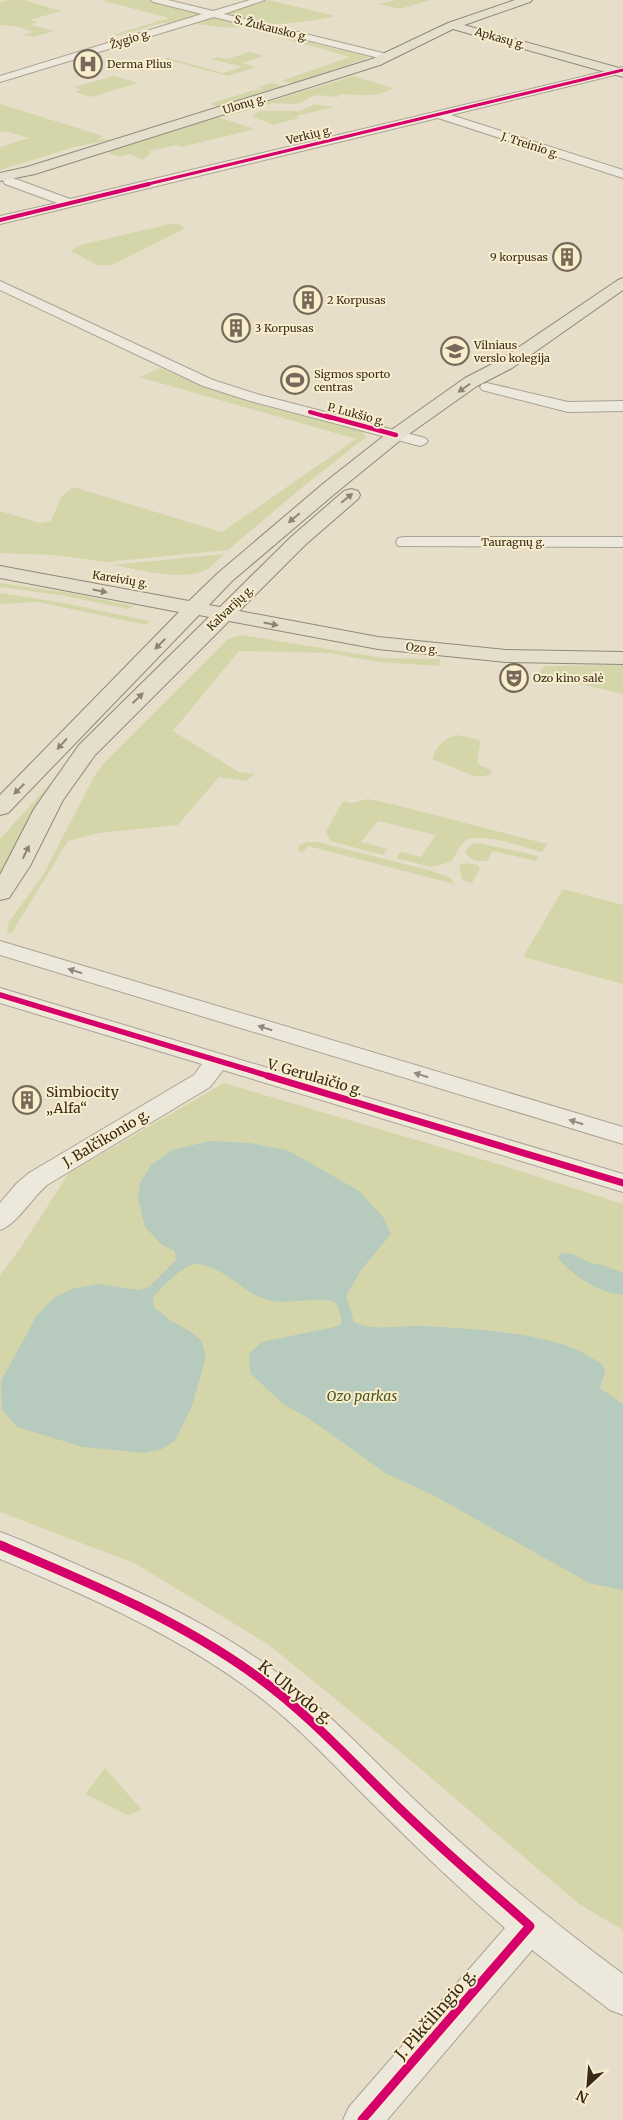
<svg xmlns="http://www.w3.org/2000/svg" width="623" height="2120" font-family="Merriweather,serif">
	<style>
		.green { fill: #d4d6aa }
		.water { fill: #b6cabe }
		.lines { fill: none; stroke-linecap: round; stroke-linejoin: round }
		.minor-casing { stroke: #aaa293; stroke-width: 2 }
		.major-casing { stroke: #90887a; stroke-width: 2 }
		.minor { fill: #ede8dc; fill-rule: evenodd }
		.major { fill: #e5decc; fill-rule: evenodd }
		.cycleway-far5-casing { stroke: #f8edcd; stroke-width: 4.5 }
		.cycleway-far4-casing { stroke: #f8edcd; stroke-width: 5.5 }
		.cycleway-far3-casing { stroke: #f8edcd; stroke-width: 7 }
		.cycleway-far2-casing { stroke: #f8edcd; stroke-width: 8 }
		.cycleway-far1-casing { stroke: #f8edcd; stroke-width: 10 }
		.cycleway-casing { stroke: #f8edcd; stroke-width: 12 }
		.cycleway-far5 { stroke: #d6006c; stroke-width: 3 }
		.cycleway-far4 { stroke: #d6006c; stroke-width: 4 }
		.cycleway-far3 { stroke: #d6006c; stroke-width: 4.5 }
		.cycleway-far2 { stroke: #d6006c; stroke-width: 5.5 }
		.cycleway-far1 { stroke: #d6006c; stroke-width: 7 }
		.cycleway { stroke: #d6006c; stroke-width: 9 }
		.oneway { fill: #8f8474 }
		.oneway2 { fill: #93897c }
		.labels { text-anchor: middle; stroke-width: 4; stroke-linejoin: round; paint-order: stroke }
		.far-street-label { font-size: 11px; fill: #392a1b; stroke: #f8edcd }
		.far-poi-label { font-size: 11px; fill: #392a1b; stroke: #f8edcd; text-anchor: start }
		.street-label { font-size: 14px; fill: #392a1b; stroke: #f8edcd }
		.poi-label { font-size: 14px; fill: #392a1b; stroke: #f8edcd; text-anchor: start }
		.park-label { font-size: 14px; font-style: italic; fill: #47571f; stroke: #f8edcd }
		.near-street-label { font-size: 16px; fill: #392a1b; stroke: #f8edcd }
	</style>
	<rect width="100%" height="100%" fill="#e6dec9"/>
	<path class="green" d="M9,0H24L61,11L30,20L37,22L31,25L54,31L34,37L23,35L33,32L16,26L0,25V2Z
		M108,0H148L201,13L196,14L199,15L170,24L162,23L117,36L113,35L169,18L104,1Z
		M269,0L335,16C313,21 282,26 260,23C247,22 234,17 221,14Z
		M395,0H430L400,9L378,4Z
		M214,17L247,25C228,31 210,24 191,24Z
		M289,36L313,41L315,44L370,57L294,84L281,81L350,57L286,39L290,38Z
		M249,52L264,56L242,63L256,67L228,76L164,59L168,58L224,73L242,67L212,59L218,57L227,59Z
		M114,76L138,83L91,97L75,92L81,90L74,87Z
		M354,76L393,88C379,98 356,95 340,94L338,97L317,95L308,98L301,103L293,104L272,103L225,117L221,116Z
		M271,83L285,86L220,107L209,104L251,91L263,89L258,87Z
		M0,104L103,136L98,139L111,140L74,147L0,170V147L29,138L8,132H0Z
		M315,104L334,107L296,116L299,118L273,125L252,116L260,111H300Z
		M218,117L255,129L182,147L176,145L149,151L151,153L143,160L130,154L120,156L110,154V151Z
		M170,224L181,225L184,229L112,265H97L71,251L80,245Z
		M160,368L207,387L362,431L366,437L305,485L228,550L106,562L54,555L0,553V511L40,523L51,521L61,497L73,487L222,532L356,439L139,377Z
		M224,554C218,559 212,567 206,570C180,582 139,569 112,565Z
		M0,583L71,593L133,606L129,609L60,595L0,587Z
		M0,593L64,603L150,621L146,625L38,602L0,604Z
		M241,635L383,658L440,659L439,666L379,662L329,653L239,651L173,731L239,772L255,774L246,781L219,777L178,825L99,833L68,841L11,934L7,931L9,922L43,875L95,775L104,763L228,639Z
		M623,665V694L537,674L545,666Z
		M457,735L479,740L480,744L477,761L480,765L491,770L492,772C479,786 448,762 433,760C433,748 446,737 457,735Z
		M57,776L27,825L0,881V839Z
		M368,799L392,804L547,844L542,852C526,848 482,832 467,840C461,843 455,856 451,862L431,867L396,858L401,852L421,857L436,835L378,821L361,842L388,849L383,855L330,841L326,831L343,801L351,803Z
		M306,842H318L432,871L451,878L454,884L308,846L302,853L298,850L299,845Z
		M479,843L539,856L536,861L493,851L487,861C476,862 471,861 465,852L472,844Z
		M467,863L477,865L480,869L472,883L462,880L459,865Z
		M563,889L623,905V984L523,957Z
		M224,1083L501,1165L623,1204V1930L579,1904L409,1759L269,1645L136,1564L0,1512V1275L19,1250L69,1173Z
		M105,1768L142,1810L127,1815L85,1794Z"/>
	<path class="water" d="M210,1141L249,1143L287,1150L307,1161L359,1191L383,1217L391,1234L361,1270L346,1296L354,1322C373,1332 400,1325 422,1326C466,1328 535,1332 575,1349C585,1353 593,1359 602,1364L605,1372L600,1388L623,1404V1590L589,1583L433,1495L387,1474L308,1418L283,1404L250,1373L249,1354L262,1342L339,1326L342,1321C340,1316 339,1307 336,1303C328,1296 285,1304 272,1301C245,1296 226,1267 198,1264C184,1263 163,1287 153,1297L154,1307L170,1320L193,1333L202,1342L206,1357L192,1406L175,1441L162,1449L145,1453L83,1447L17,1427L2,1410L1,1381L37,1315L54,1298L72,1289L99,1284L139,1290L149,1287L176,1260L175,1251L162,1245L145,1227L138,1199L140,1183L151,1165L172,1150Z
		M561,1253L573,1254L588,1262L605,1266L623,1273V1295C598,1293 574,1276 558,1258Z"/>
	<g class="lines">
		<defs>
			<path id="minor" d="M151,0H168L213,11L250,0H265L224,14L391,55L392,57L387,60L214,17L0,82V76L202,14L153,2Z
				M623,67V73L451,115L623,170V178L438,118L0,224V216L57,203L5,184L3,181L5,178H13L70,199Z
				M0,281L213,380L260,395L425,438L428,441L425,444L420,446L250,401L203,386L0,290Z
				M487,383L568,402L623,401V411L568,412L482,390L480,387L482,384Z
				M404,537H623V547L398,546L396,542L398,538Z
				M0,941L623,1127V1144L0,955Z
				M0,988L623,1174V1192L223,1070L210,1087L47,1185C32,1198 16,1225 0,1230V1203L17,1183L29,1173L182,1082L194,1075L202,1064L0,1003Z
				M0,1532C30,1543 60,1557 89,1570C159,1600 228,1634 288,1681C335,1718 375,1763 418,1803C483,1865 551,1921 623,1974V2015L610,2010L532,1950L387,2120H343L349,2107L505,1928C461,1890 419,1850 378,1809C341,1773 306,1734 266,1702C187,1639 92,1598 0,1559Z"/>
			<path id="major" d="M515,0H532L530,2L464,25L623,69V77L453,29L380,65L35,174L0,181V173L27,167L372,59L448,23Z
				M623,278V290L512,368L477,386L402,439L338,491L232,581L209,605L220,607L291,537L344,491L351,489L358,491L360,495L358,499L305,545L239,611L378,637L506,650L623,652V664L506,662L378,649L229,621L95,755L63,800L30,866L9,898L0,900V875L34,809L79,745L209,617L199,615L8,813L0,815V795L179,612L0,578V566L189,601L218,573L324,483L390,431L465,378L500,360L618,280Z"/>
		</defs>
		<use href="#minor" class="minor-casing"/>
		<use href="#major" class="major-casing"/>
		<use href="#minor" class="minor"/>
		<use href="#major" class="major"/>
		<defs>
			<path id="cycleway-far5" d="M144,185L623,70"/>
			<path id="cycleway-far4" d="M0,220L149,184
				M310,412L331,418"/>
			<path id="cycleway-far3" d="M326,416L396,435"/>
			<path id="cycleway-far2" d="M0,995L272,1077"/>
			<path id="cycleway-far1" d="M268,1076L623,1183"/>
			<path id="cycleway" d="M0,1545C90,1583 180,1620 259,1678C307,1713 347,1757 390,1799C434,1843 483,1884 530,1926L362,2120"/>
		</defs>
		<use href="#cycleway-far5" class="cycleway-far5-casing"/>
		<use href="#cycleway-far4" class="cycleway-far4-casing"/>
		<use href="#cycleway-far3" class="cycleway-far3-casing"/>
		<use href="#cycleway-far2" class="cycleway-far2-casing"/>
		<use href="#cycleway-far1" class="cycleway-far1-casing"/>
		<use href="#cycleway" class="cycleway-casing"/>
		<use href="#cycleway-far5" class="cycleway-far5"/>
		<use href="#cycleway-far4" class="cycleway-far4"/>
		<use href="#cycleway-far3" class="cycleway-far3"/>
		<use href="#cycleway-far2" class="cycleway-far2"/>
		<use href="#cycleway-far1" class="cycleway-far1"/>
		<use href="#cycleway" class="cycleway"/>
	</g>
	<defs><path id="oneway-solid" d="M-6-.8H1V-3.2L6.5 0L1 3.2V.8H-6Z" transform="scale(1.25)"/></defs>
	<g class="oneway">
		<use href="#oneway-solid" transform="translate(464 388) rotate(145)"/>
		<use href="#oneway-solid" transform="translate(347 498) rotate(-39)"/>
		<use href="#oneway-solid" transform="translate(294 518) rotate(140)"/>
		<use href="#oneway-solid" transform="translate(100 591) rotate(11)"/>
		<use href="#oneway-solid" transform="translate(271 624) rotate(11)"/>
		<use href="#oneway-solid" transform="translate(160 644) rotate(135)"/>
		<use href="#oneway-solid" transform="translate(138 698) rotate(-44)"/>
		<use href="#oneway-solid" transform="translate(62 744) rotate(132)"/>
		<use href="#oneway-solid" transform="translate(19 789) rotate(135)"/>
		<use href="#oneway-solid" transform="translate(26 852) rotate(-64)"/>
	</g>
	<g class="oneway2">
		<use href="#oneway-solid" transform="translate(75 971) rotate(-163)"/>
		<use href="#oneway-solid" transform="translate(265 1028) rotate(-163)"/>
		<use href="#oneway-solid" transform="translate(421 1075) rotate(-163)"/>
		<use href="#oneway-solid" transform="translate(576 1122) rotate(-163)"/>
	</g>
	<defs>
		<symbol id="hospital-ring" viewBox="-11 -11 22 22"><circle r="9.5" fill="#f8edcd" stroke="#766958" stroke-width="1.5"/><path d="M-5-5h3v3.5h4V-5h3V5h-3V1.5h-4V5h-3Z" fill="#766958"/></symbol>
		<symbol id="building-ring" viewBox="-11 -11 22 22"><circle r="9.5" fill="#f8edcd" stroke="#766958" stroke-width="1.5"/><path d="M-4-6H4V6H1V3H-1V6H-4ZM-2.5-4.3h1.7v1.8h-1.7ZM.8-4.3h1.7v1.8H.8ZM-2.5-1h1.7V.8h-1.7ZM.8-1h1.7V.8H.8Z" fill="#766958"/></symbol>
		<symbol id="university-ring" viewBox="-11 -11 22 22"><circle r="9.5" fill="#f8edcd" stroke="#766958" stroke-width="1.5"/><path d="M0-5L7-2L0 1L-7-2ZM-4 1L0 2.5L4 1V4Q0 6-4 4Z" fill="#766958"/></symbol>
		<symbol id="stadium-ring" viewBox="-11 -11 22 22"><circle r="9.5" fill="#f8edcd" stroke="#766958" stroke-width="1.5"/><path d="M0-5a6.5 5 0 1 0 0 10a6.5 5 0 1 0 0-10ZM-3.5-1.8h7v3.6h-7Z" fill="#766958"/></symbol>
		<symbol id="theatre-ring" viewBox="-11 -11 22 22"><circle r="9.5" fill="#f8edcd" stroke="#766958" stroke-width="1.5"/><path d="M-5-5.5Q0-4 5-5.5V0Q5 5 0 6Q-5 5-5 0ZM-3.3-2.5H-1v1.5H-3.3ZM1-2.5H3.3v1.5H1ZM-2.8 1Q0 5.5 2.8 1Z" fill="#766958"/></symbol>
	</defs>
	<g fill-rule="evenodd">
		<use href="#hospital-ring" x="72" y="48" width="32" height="32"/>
		<use href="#building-ring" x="551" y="241" width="32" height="32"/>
		<use href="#building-ring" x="292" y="284" width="32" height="32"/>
		<use href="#building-ring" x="220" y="312" width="32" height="32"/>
		<use href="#university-ring" x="439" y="335" width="32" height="32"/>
		<use href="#stadium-ring" x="279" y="364" width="32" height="32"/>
		<use href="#theatre-ring" x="498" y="662" width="32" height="32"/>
		<use href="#building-ring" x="11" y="1084" width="32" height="32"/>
	</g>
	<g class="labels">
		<g class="far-street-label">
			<text transform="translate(271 28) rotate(14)" y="4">S. Žukausko g.</text>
			<text transform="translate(500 38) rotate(16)" y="4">Apkasų g.</text>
			<text transform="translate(130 39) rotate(-17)" y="4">Žygio g.</text>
			<text transform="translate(244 104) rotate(-17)" y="4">Ulonų g.</text>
			<text transform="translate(309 135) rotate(-14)" y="4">Verkių g.</text>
			<text transform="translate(530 145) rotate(18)" y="4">J. Treinio g.</text>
			<text transform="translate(356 414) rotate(15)" y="4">P. Lukšio g.</text>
			<text x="513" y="546">Tauragnų g.</text>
			<text transform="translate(120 579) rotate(9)" y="4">Kareivių g.</text>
			<text transform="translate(230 608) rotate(-44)" y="4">Kalvarijų g.</text>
			<text transform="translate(422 648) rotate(6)" y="4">Ozo g.</text>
		</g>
		<g class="far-poi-label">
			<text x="107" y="68">Derma Plius</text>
			<text x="548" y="261" text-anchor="end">9 korpusas</text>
			<text x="327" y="304">2 Korpusas</text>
			<text x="255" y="332">3 Korpusas</text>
			<text x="474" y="349">Vilniaus<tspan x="474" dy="13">verslo kolegija</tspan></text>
			<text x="314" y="378">Sigmos sporto<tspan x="314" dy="13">centras</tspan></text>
			<text x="533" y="682">Ozo kino salė</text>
		</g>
		<g class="street-label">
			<text transform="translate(315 1077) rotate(16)" y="5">V. Gerulaičio g.</text>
			<text transform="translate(106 1138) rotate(-31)" y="5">J. Balčikonio g.</text>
		</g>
		<g class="poi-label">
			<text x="46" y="1097">Simbiocity<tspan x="46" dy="16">„Alfa“</tspan></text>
		</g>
		<g class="park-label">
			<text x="362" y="1401">Ozo parkas</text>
		</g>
		<g class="near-street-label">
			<text transform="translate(296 1692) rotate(39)" y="6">K. Ulvydo g.</text>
			<text transform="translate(435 2014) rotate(-49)" y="6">J. Pikčilingio g.</text>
		</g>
	</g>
	<g transform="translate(588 2085) rotate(206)" stroke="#f8edcd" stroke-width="4" paint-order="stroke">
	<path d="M0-4L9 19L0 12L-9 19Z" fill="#392a1b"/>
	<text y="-8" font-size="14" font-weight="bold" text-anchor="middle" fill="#392a1b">N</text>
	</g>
</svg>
